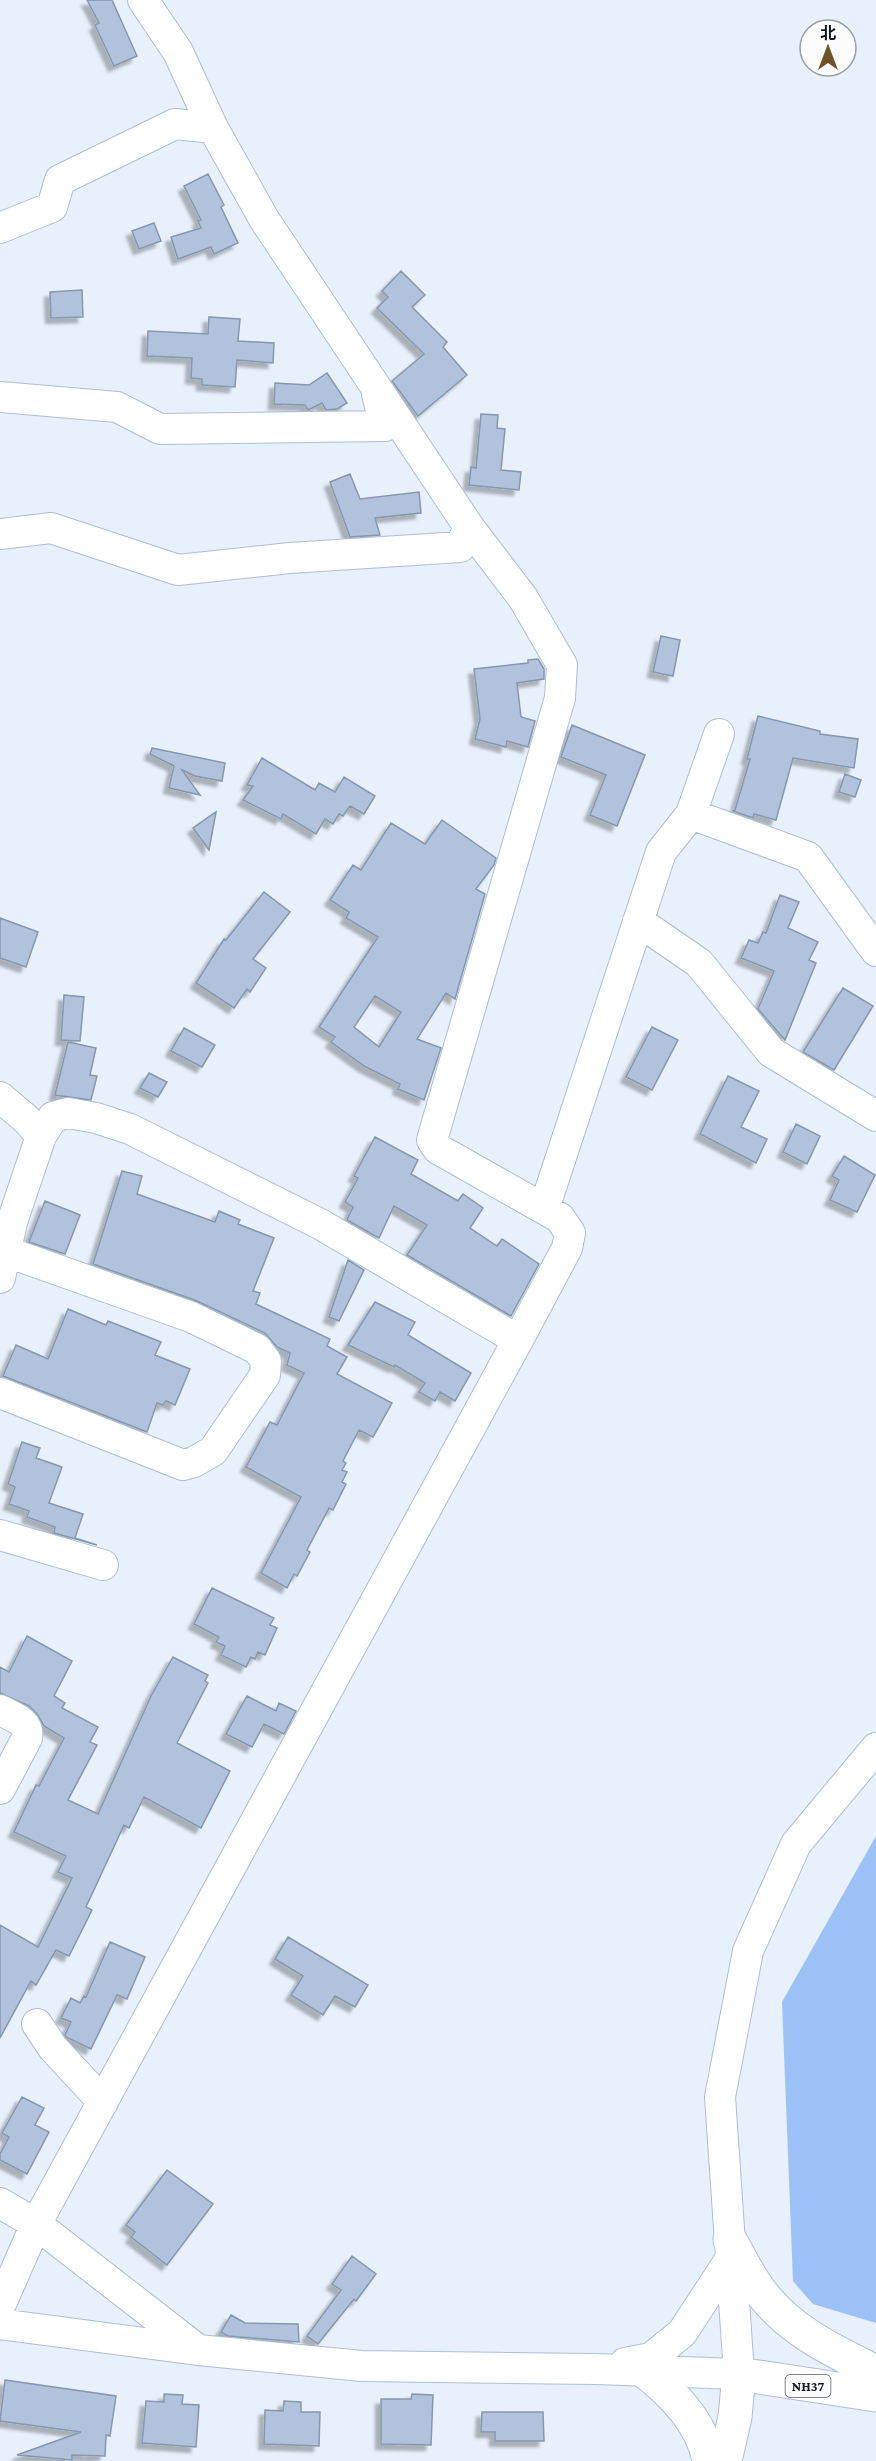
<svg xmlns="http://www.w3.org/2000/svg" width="876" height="2461" font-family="'Crimson Pro','Noto Sans SC',serif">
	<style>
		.green { fill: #9cc1f7 }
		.building { fill: #b0c2dc; stroke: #8697b0; stroke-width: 1.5; fill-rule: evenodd; filter: url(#shadow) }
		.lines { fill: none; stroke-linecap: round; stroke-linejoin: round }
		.minor-casing { stroke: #acbed7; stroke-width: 32 }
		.highway-casing { stroke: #acbed7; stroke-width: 35 }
		.minor { stroke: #fff; stroke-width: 30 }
		.highway { stroke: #fff; stroke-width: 33 }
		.labels { text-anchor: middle; stroke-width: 4.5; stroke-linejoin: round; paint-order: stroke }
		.shield { fill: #fcfcfc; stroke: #555a60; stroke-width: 1.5 }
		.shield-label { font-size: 14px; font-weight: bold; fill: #0d141d }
	</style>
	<defs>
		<filter id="shadow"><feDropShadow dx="-5.5" dy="5.5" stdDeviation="1.5" flood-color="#0004"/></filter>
	</defs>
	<rect width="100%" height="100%" fill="#e8f0fb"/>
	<path class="green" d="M876,1836V2323L813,2304L793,2281L782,2002Z"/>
	<path class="building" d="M87,0H112L137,56L114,66L95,25L99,23Z
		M208,174L224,205L221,207L238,243L214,254L211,247L178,259L171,237L201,228L198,221L201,220L184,186Z
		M154,223L161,241L139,249L132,231Z
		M401,271L425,295L412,307L447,342L443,347L467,375L418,416L392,381L424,354L377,308L388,297L382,291Z
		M82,290L83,317L51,318L50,292Z
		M209,317L240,319L238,341L274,343L273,363L237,360L235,387L202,385V379L191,378L192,358L147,356L148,331L208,334Z
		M327,373L347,403L337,409L326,410L322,403L308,410L305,405L274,404L275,383L309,385Z
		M481,414L498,415L497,428L505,429L501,470L521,472L519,490L469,485L471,467L476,468Z
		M350,474L360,499L419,492L421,513L375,518L380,535L350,537L330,482Z
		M661,636L680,640L673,676L653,672Z
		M538,659L544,669V679L517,683L521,717L535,721L528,747L507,741L506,747L475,739L480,719L474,669L528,663V660Z
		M758,716L820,731V734L858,739L854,768L793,758L776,820L754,814L753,818L733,811L735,810L750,759H747Z
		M572,725L645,755L617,826L590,815L606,775L561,757Z
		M152,748L225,763L222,781L195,776L182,770L200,795L169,788L174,766L150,754Z
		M262,758L315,790L319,783L335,792L344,777L375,796L364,814L350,806L343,816L339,814L333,824L325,819L316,834L283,814L281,819L243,800L253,786L247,785Z
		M845,774L861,780L855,797L839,792Z
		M216,812L209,850L193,828Z
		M442,820L496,858L494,865L476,889L485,894L455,999L446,993L417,1039L441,1048L424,1100L398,1089L400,1084L364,1066L331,1042L335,1037L319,1027L378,937L346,918L349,912L330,900L353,865L361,870L391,823L425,844ZM375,996L401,1012L379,1047L354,1027Z
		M264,892L290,912L253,959L266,968L250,992L247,989L234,1008L196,983L224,939L226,940Z
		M780,895L799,902L788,928L818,942L809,960L816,963L785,1040L758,1009L774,971L741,958L749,940L758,943L763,932L766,933Z
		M0,918L38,932L26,967L0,958Z
		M843,988L873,1006L834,1070L803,1052Z
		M64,995L84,997L80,1041L61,1040Z
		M652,1027L678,1040L652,1090L626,1077Z
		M184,1028L215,1045L202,1067L171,1051Z
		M68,1042L96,1048L90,1075L97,1076L91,1100L55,1095Z
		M149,1073L167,1082L158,1097L140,1088Z
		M728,1076L759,1091L741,1127L767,1139L756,1163L700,1134Z
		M796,1124L820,1136L807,1164L783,1152Z
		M375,1137L418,1160L411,1174L458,1201L463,1194L483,1208L470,1228L497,1246L502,1239L539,1264L511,1316L407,1255L427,1225L394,1206L379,1238L347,1220L353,1207L345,1202L358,1178L354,1176Z
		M844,1156L875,1175L857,1212L830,1200L839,1180L832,1176Z
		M122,1171L142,1176L137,1194L215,1222L219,1211L240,1220L238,1224L274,1238L253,1291L260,1293L256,1304L330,1339L327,1346L347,1357L337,1374L392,1403L373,1437L359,1430L343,1461L346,1463L342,1470L347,1472L342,1482L346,1484L333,1510L329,1508L307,1550L310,1552L297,1576L294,1574L287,1588L261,1573L301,1497L246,1467L270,1422L277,1425L304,1373L287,1365L290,1353L277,1347L265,1333L197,1301L93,1264Z
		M45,1201L80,1215L65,1254L29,1242Z
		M348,1260L364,1270L339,1321L329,1317Z
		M375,1302L415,1322L408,1335L471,1373L455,1401L440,1392L435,1401L419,1392L425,1383L395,1365L394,1367L348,1345Z
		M68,1309L106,1325L108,1321L161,1342L155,1355L190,1369L175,1405L166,1401L163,1405L157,1403L147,1432L3,1376L16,1345L48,1359Z
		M22,1442L40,1448L36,1458L62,1467L49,1503L83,1514L75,1538L97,1545L54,1533L55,1527L27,1517L29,1511L9,1504L15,1487L8,1484Z
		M212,1588L274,1618L270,1625L277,1628L265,1655L258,1652L255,1659L251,1657L246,1667L221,1655L225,1646L216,1642L219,1637L194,1624Z
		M27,1636L72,1661L54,1696L65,1703L62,1708L98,1727L90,1742L97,1745L68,1800L98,1814L151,1696L173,1657L208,1675L205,1681L208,1683L177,1743L230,1771L201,1828L144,1797L129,1828L124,1825L86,1907L92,1910L69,1956L56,1950L36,1985L31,1981L0,2038V1925L38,1947L72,1878L58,1872L66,1856L14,1832L36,1785L39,1786L64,1738L44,1726L37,1714L29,1706L0,1693V1667L9,1672Z
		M247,1696L276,1711L279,1703L296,1711L284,1734L264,1724L252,1747L226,1734Z
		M288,1937L368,1985L355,2007L335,1996L323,2015L291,1995L303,1976L275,1959Z
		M110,1942L145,1957L127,1999L117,1995L91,2049L66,2037L65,2035L71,2022L61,2018L71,1998L80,2003L84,1996L86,1997Z
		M22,2097L44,2108L35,2125L49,2132L27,2174L0,2160V2154L9,2137L2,2133Z
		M167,2170L213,2204L167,2265L131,2237L135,2232L126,2225Z
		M352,2256L376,2274L356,2301L354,2299L318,2344L307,2336L341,2290L332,2284Z
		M231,2315L245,2323L298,2324L299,2342L228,2336L221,2332Z
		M5,2380L116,2396L110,2436L106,2435L105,2456L72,2455V2460L17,2455L81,2432L0,2421Z
		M164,2394L183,2395L182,2404L199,2405L196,2447L142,2443L146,2401L164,2402Z
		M412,2394L433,2395L431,2445L381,2444V2399H411Z
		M284,2401L301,2402V2412H320L319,2446L264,2444L265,2410L283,2411Z
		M482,2412H543L544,2441H495V2432H481Z"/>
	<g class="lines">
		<defs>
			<path id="minor" d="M0,228L52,207L60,180L175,124L213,128
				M0,397L117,407L160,429L385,426L377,394
				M0,534L51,528L178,570L290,558L460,547L469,527
				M691,814L808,857L876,951
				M638,921L699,963L771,1052L876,1116
				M0,1097L26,1119L41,1136L12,1222L0,1278
				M41,1136L53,1117L68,1113L96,1118L130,1129L320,1224L518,1340
				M544,1209L661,852L691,814L719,734
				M0,1393L183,1465L194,1462L213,1451L265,1375L266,1361L257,1349L191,1317L7,1252
				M0,1535L103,1565
				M0,1710C13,1717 30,1721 27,1738L0,1789
				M37,2024L53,2048L103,2102
				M0,2203L36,2224L197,2349
				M0,2306L36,2224L518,1340L567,1248L570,1233L560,1218L438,1149L432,1140L560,698L562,665L523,598L469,527L264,219L213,128L178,52L143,0
				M0,2324L198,2350L362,2366L595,2369L739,2374L720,2097L748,1951L796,1844L876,1748
				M625,2363L651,2358L682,2333L731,2258"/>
			<path id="highway" d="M730,2240C739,2255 746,2271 756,2285C784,2328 831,2350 876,2372
				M643,2370C672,2392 703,2424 709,2461
				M725,2461L735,2417L739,2374L876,2395"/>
		</defs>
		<use href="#minor" class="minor-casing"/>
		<use href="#highway" class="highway-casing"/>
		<use href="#minor" class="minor"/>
		<use href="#highway" class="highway"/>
	</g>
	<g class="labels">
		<rect class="shield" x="785.5" y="2375" width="45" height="22" rx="4.5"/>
		<g class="shield-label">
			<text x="808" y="2391">NH37</text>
		</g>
	</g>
	<g transform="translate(828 48)"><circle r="28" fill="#fcfcfc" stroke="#9c9fa3" stroke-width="1.5"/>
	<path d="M0-4.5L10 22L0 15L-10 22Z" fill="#6f5326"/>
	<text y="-9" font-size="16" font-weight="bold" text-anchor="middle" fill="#0d141d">北</text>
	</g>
</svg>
